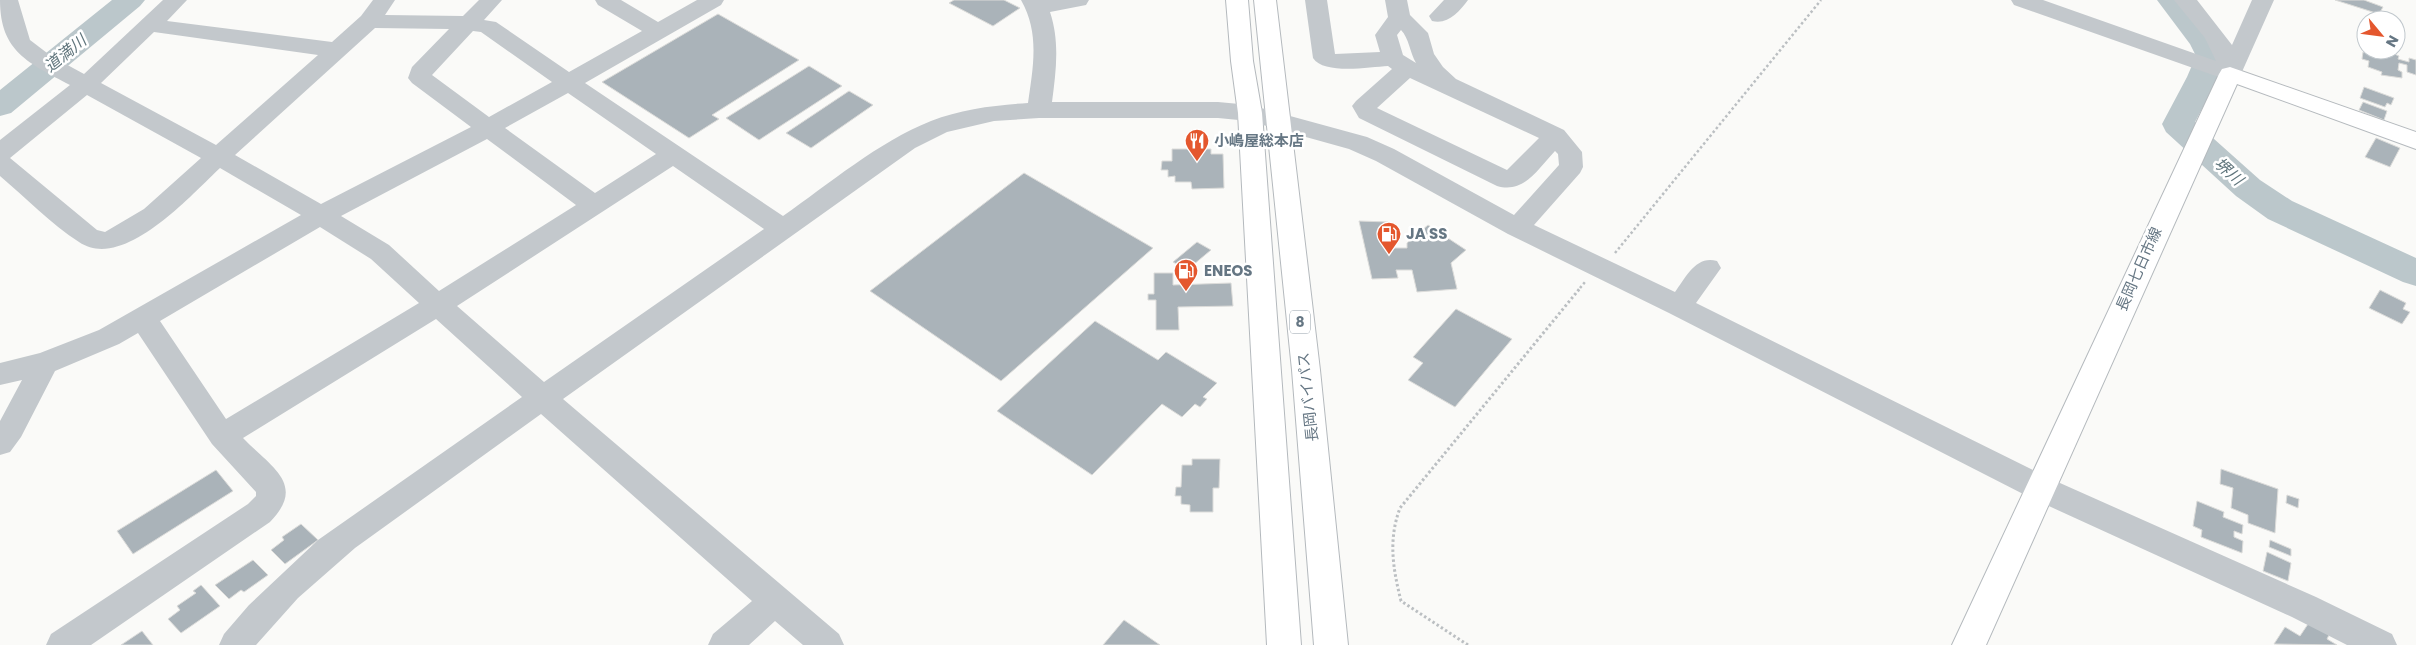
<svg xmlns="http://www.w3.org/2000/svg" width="2416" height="645" font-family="Poppins,'Noto Sans JP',sans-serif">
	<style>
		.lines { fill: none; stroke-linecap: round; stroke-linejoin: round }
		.river { fill: #bbc7cb; fill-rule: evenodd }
		.building { fill: #aab3b9; stroke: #dcdcda }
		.major-casing { stroke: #b5babe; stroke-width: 2 }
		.highway-casing { stroke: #b4b9bd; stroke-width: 2 }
		.path-far1 { stroke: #bbbfc2; stroke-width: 2.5; stroke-dasharray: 2.5 2.5; stroke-linecap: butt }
		.path { stroke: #bbbfc2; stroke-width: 3; stroke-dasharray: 2.5 2.5; stroke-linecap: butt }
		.minor { fill: #c3c8cc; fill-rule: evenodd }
		.major { fill: #fff; fill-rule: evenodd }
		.highway { fill: #fff; fill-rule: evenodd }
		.labels { text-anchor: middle; stroke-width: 5; stroke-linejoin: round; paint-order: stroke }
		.shield { fill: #fff; stroke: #939fa8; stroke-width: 1 }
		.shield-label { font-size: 14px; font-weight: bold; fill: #657683 }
		.poi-label { font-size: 15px; font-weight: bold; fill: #657683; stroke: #fff; text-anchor: start }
		.street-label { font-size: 15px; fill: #657683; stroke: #fff }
		.water-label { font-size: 16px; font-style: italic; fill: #60757c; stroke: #fff }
	</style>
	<rect width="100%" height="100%" fill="#fafaf8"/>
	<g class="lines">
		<path class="river" d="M112,0H145L140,6L11,113L0,116V90Z
			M2157,0H2187L2216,35L2226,56L2219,77L2195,122L2260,180L2292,201L2416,258V286L2403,282L2268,219L2236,196L2166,132L2162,124L2187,77L2196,56L2190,44Z"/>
	</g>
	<path class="building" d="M954,0H1004L1020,8L993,26L949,3Z
		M2335,0H2364L2383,7L2379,14Z
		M718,14L799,60L712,115L719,119L689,138L602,82Z
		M2374,50H2392V53L2399,56L2398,59L2409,62V58L2416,60V75L2407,72V65L2399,63L2398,70L2402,72V78L2381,75L2382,72L2368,67L2369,61L2362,59L2363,52L2373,55Z
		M809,66L842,86L759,140L726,118Z
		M2364,87L2394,98L2391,105L2387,103L2385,107L2360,98Z
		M849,91L873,105L811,148L786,133Z
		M2363,102L2387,111L2384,120L2359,110Z
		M2376,138L2400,148L2390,167L2365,157Z
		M1172,149H1211V154H1223L1224,188L1192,189L1191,182H1175V176L1168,177V170H1161L1162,161H1172Z
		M1024,173L1153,248L1001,381L870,291Z
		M1359,221L1388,222L1392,248H1407V243L1428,225L1466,250L1451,263L1457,289L1417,292L1412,270H1396L1398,278L1372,279Z
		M1197,242L1211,250L1187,270L1173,262Z
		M1154,273H1173V285L1231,283L1233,306L1178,307L1179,330H1156V300H1148V294H1154Z
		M2380,290L2406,303L2403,309L2410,312L2402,324L2369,308Z
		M1456,309L1512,339L1455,407L1408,380L1423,363L1413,357Z
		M1095,321L1158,360L1166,352L1217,383L1203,397L1207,399L1200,407L1195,404L1182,417L1162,404L1092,475L997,411Z
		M1192,459H1220L1219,488H1213V512H1190V505L1181,504V496H1175L1176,487H1181L1182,465H1192Z
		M2221,469L2278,489L2275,533L2248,523V515L2231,508L2233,488L2220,484Z
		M216,470L233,491L133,554L117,531Z
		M2287,495L2299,499L2298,508L2286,503Z
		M2197,501L2224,512L2223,517L2243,525L2242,534L2234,531V537L2243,541L2242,553L2201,537L2202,530L2193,526Z
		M301,524L318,540L285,564L271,550L284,540L282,537Z
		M2270,540L2291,549V556L2269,547Z
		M2267,552L2291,563L2288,581L2263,571Z
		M253,560L268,575L244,592L241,590L229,599L215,585Z
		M201,585L220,606L181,633L168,619L180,610L177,606L196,593L193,591Z
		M1124,620L1160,645H1103Z
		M2308,624L2330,633L2327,639L2337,645L2274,644L2285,627L2300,636Z
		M142,631L153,645H121Z"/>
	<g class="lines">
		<defs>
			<path id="major" d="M2230,67L2416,132V149L2237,84L1986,645H1952L2219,74L2222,69Z"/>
			<path id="highway" d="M1226,0H1248L1253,61L1262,113L1301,645H1267L1238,113L1231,61Z
				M1254,0H1276L1320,370L1348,645H1314L1292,370Z"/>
		</defs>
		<use href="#major" class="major-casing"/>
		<use href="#highway" class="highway-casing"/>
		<path class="path-far1" d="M1615,253L1821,0
			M1580,288L1585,282"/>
		<path class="path" d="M1468,645L1401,601C1393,569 1388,540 1400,508L1581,287"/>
		<path class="minor" d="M0,0H18L30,40L51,56L84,74L163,0H187L167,21L332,42L361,16L373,0H395L385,15L463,16L479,0H502L484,20L496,22L569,72L642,31L598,5L595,0H621L658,22L697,0H724L721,5L585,83L783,216C829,184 878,142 931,121C961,109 996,105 1028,103C1033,67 1040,33 1021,0H1089L1086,5L1050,12C1060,42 1056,71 1052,102H1218L1250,105L1367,137L1394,149L1514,215L1559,165L1558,154L1555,151C1538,169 1524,194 1497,186L1359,118L1352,106L1356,101L1392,69L1388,66C1369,67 1324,75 1313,58L1305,0H1327L1335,54L1380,52L1375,35L1388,17L1385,0H1407L1410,15L1428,33L1434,54L1443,67L1456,79L1564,130L1582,152L1583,167L1580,173L1534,225L1675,292C1686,277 1696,255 1717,261L1721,268L1696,303L2051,479L2316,597L2392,634L2397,645H2347L2292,617L2029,497L1669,313L1508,234L1376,161L1349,149L1249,121L1218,118H1039L994,121L947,132L915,148L563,399L839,634L844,645H803L775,621L749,645H708L713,634L752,601L541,414L355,548L298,598L256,645H219L224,634L249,605L318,540L522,397L436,319L243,438C271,467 307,484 270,522L91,645H46L51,634L248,504L256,496V492L212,444L138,333L119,344L55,371L21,437L10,452L0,455V421L22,380L0,385V363L40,353L99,330L301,215L220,168C190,196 123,272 79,242C51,224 26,198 0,176V140L70,85C29,63 0,52 0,0ZM375,28L449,29L412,67L408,78L412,83L471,127L321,204L235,155ZM1401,30C1409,38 1410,53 1416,63L1403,55L1397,35ZM473,31L481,32L552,82L489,117L432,75ZM154,32L318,55L216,145L101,83ZM1410,78L1539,138L1507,170L1377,108ZM568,93L656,154L595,193L505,128ZM87,95L201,158L144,209L105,232L97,230L10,158ZM487,139L576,205L439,291L389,245L341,216ZM673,166L764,229L544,382L457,306ZM320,227L371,259L419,303L226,419L160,321Z
			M1444,0H1468C1459,12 1448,25 1432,21L1429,16Z
			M2011,0H2043L2216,61L2205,38L2174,0H2197L2232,45L2252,0H2274L2241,74L2238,79L2230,81L2014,5Z"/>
		<use href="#major" class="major"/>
		<use href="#highway" class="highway"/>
	</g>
	<defs>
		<symbol id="restaurant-pin" viewBox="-11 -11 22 30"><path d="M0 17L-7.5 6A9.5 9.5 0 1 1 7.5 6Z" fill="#e4572e" stroke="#fff"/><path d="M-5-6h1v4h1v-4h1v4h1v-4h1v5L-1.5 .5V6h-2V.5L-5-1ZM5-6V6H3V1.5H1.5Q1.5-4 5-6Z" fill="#fff"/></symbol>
		<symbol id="fuel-pin" viewBox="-11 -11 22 30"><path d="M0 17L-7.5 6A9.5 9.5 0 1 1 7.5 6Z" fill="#e4572e" stroke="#fff"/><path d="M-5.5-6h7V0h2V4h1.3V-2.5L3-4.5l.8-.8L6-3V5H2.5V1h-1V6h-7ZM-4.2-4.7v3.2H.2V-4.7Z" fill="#fff"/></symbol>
	</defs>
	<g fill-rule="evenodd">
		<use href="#restaurant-pin" x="1183" y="127" width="28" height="38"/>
		<use href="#fuel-pin" x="1375" y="220" width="28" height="38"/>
		<use href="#fuel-pin" x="1172" y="257" width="28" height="38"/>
	</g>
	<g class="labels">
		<rect class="shield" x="1290" y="310.5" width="20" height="23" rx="4"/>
		<g class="shield-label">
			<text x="1300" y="327">8</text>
		</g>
		<g class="poi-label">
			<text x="1214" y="146">小嶋屋総本店</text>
			<text x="1406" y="239">JA SS</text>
			<text x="1204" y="276">ENEOS</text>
		</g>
		<g class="street-label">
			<text transform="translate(2139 269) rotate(-66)" y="5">長岡七日市線</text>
			<text transform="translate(1308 397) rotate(-96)" y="5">長岡バイパス</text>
		</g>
		<g class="water-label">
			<text transform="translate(65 53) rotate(-39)" y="6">道満川</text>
			<text transform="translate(2229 171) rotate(42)" y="6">堺川</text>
		</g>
	</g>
	<g transform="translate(2381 35) rotate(119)"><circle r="24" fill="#ffffff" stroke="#c1c8cd"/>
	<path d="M0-4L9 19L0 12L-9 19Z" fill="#e4572e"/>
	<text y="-8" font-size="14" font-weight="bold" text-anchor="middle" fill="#657683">N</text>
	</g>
</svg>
